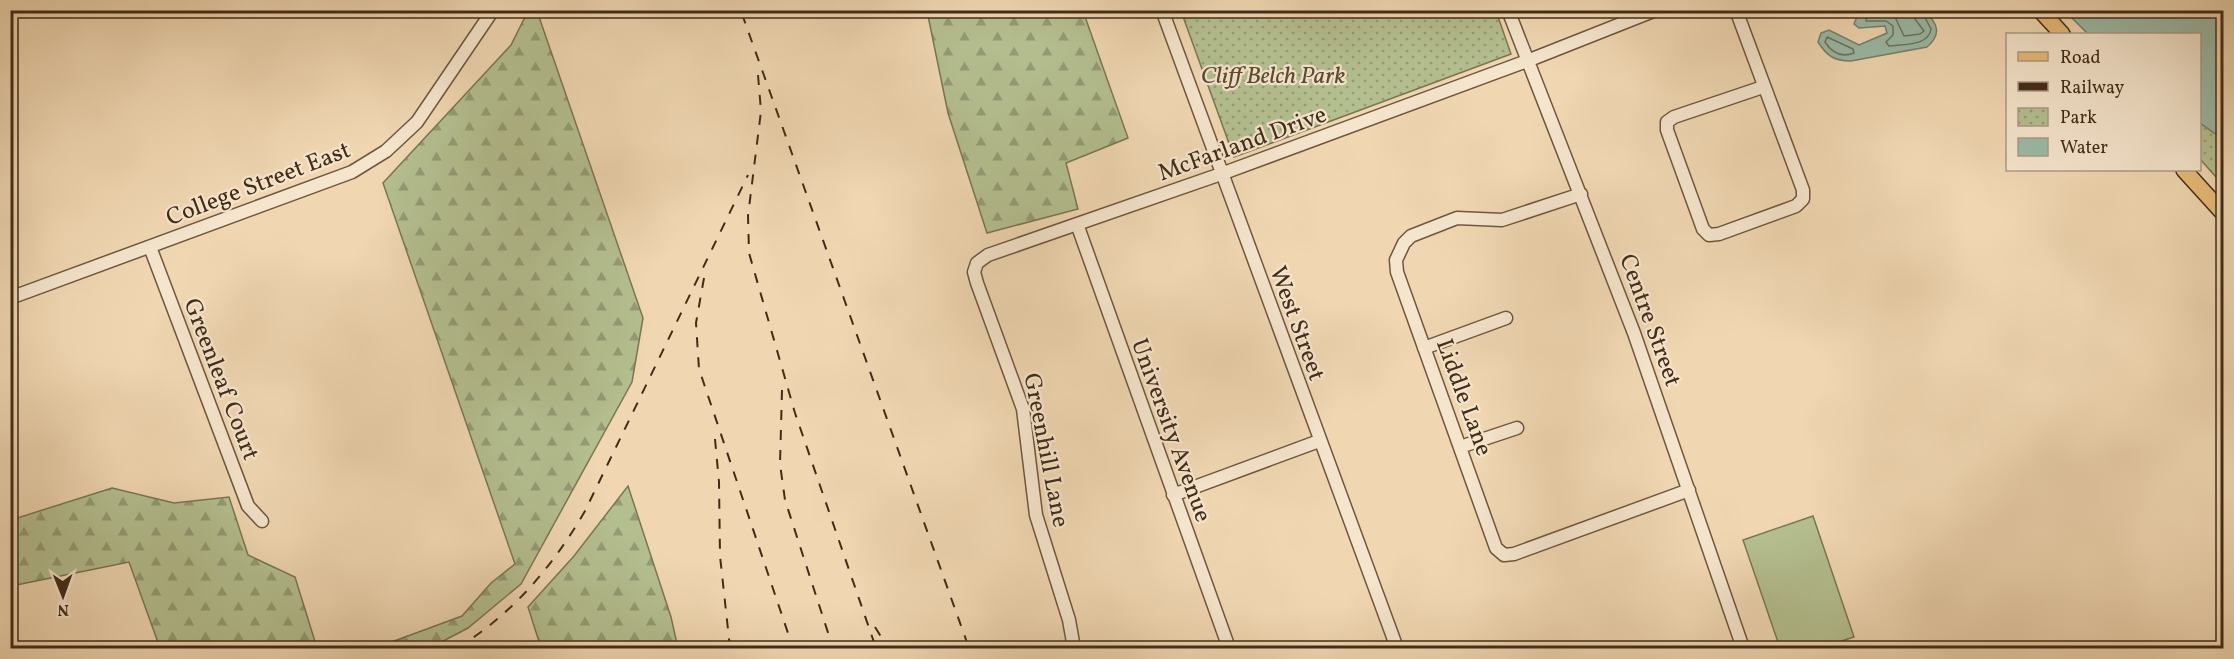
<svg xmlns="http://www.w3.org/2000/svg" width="2234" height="659" font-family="Vollkorn,serif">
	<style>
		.grass { fill: #b4bf90; stroke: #7b7654; stroke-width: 1.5 }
		.forest { fill: url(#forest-firs); stroke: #7b7654; stroke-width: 1.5 }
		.park { fill: url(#park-dots); stroke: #7b7654; stroke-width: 1.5 }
		.water { fill: #9bbaa7; stroke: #77816e; stroke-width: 1.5 }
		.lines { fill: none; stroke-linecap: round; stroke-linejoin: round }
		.shore { stroke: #6e7360; stroke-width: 1.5 }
		.minor-casing { stroke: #6e573e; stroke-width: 15 }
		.major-casing { stroke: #422c18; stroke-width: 18 }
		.minor { stroke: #f5e5cd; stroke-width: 12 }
		.major { stroke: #e8bc79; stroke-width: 15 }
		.rail { stroke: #422c18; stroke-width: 2; stroke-dasharray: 10 10; stroke-linecap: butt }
		.labels { text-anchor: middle; stroke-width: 4.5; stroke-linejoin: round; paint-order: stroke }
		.park-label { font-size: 24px; font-style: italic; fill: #594930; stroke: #f5e5cd }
		.street-label { font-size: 24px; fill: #422c18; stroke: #f5e5cd }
	</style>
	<defs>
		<pattern id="forest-firs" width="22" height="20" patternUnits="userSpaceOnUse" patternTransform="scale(1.5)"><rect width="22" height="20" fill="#b4bf90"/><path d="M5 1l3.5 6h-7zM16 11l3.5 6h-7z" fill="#949b75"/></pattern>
		<pattern id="park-dots" width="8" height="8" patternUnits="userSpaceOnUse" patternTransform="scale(1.5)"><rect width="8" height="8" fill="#b4bf90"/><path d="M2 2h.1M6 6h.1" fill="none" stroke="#949b75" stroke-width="1.8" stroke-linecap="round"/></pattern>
	</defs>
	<rect width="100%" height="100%" fill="#f0d7b2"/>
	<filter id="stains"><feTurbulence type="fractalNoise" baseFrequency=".00333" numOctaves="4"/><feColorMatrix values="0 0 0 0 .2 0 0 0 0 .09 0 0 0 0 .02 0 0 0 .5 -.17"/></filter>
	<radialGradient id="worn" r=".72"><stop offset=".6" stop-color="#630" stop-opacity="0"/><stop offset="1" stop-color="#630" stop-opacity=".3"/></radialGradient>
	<path class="grass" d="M1813,516L1854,637L1820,648H1780L1743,540Z"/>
	<path class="forest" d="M528,11H537L643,318L632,382L521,584L468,628L430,648H375L462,616L491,583L515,564L383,183L511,45Z
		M927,11H1083L1128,138L1066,163L1078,209L987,233L948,113Z
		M628,486L671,617L678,648H541L528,607L574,556Z
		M112,488L174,503L229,497L248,555L295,577L317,648H160L129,562L11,586V520Z"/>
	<path class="park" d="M1181,11H1496L1511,54L1234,157Z
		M2200,123L2223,139V185L2200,159Z"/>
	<path class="water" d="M1866,11H1924C1938,23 1942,34 1927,47L1851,61C1834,61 1827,56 1818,42L1821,33L1829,30L1859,45L1887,33L1885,26L1859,28L1854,24L1858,14Z
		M2065,11H2223V139L2200,123V34H2088Z"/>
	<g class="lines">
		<path class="shore" d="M1867,10L1866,21H1886L1893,26V35L1886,42L1889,46C1904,44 1929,46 1931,29L1921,10
			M1874,10L1895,17L1904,36L1920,34L1924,31L1915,19L1913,10
			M1827,37L1853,49L1854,53C1841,58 1832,53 1825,42Z"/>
		<defs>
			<path id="minor" d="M1162,10L1397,648
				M1508,10L1634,333L1743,648
				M1736,10L1803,190V199L1796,206L1719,234L1709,235L1703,229L1667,130V122L1674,117L1763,87
				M1581,194L1502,220L1457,218L1411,236L1404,243L1396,260L1397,272L1496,548L1504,555L1514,554L1689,490
				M1077,224L1229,648
				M150,247L248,506L262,521
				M10,298L352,172L386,151L417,122L493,10
				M1424,348L1506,318
				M1460,447L1517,428
				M1173,495L1319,441
				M1074,648L1069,620L1036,515L1023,409L977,283L974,272L977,263L988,255L1221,174L1527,61L1656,10"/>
			<path id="major" d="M2040,10L2062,34
				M2184,170L2224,214"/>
		</defs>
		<use href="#minor" class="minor-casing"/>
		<use href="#major" class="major-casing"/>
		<use href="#minor" class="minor"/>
		<use href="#major" class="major"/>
		<path class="rail" d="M742,14L969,648
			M758,75L761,111L748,216L749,253L795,413L876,648
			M704,278L696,323L699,369L793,648
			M782,390L780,464L785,500L833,648
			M715,439L719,482L720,556L730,648
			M875,627L888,648
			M457,648C512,615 553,566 585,511L748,175"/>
	</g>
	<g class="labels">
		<g class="park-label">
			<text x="1273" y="83">Cliff Belch Park</text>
		</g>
		<g class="street-label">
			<text transform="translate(1242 143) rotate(-20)" y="8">McFarland Drive</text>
			<text transform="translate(258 183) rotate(-21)" y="8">College Street East</text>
			<text transform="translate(1651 320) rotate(70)" y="8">Centre Street</text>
			<text transform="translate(1298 323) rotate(70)" y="8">West Street</text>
			<text transform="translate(222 379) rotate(69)" y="8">Greenleaf Court</text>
			<text transform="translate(1465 397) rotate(70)" y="8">Liddle Lane</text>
			<text transform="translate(1172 430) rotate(70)" y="8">University Avenue</text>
			<text transform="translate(1047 450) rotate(79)" y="8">Greenhill Lane</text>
		</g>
	</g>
	<rect width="2234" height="659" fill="none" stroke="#f0d7b2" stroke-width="36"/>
	<rect x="12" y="12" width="2210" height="635" fill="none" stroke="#422c18" stroke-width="3"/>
	<rect x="18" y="18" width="2198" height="623" fill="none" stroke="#422c18" stroke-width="1.5"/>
	<rect x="2006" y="33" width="195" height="138" fill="#f5e5cd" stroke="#ad9b85" stroke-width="1.5"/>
	<rect x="2018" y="52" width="30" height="9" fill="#e8bc79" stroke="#ad9b85" stroke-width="1.5"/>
	<text x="2060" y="63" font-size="18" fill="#422c18">Road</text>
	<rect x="2018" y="82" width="30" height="9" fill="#422c18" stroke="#ad9b85" stroke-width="1.5"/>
	<text x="2060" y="93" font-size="18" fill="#422c18">Railway</text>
	<rect x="2018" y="108" width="30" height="18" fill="url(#park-dots)" stroke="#ad9b85" stroke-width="1.5"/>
	<text x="2060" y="123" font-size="18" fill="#422c18">Park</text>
	<rect x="2018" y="138" width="30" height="18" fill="#9bbaa7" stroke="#ad9b85" stroke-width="1.5"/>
	<text x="2060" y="153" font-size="18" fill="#422c18">Water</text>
	<g transform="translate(63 596) rotate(179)" stroke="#f5e5cd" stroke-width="4.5" paint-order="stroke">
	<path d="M0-4.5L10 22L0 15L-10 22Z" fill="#422c18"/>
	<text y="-9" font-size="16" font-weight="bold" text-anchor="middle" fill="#422c18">N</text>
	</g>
	<rect width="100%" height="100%" filter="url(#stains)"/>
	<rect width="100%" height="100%" fill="url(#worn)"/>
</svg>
